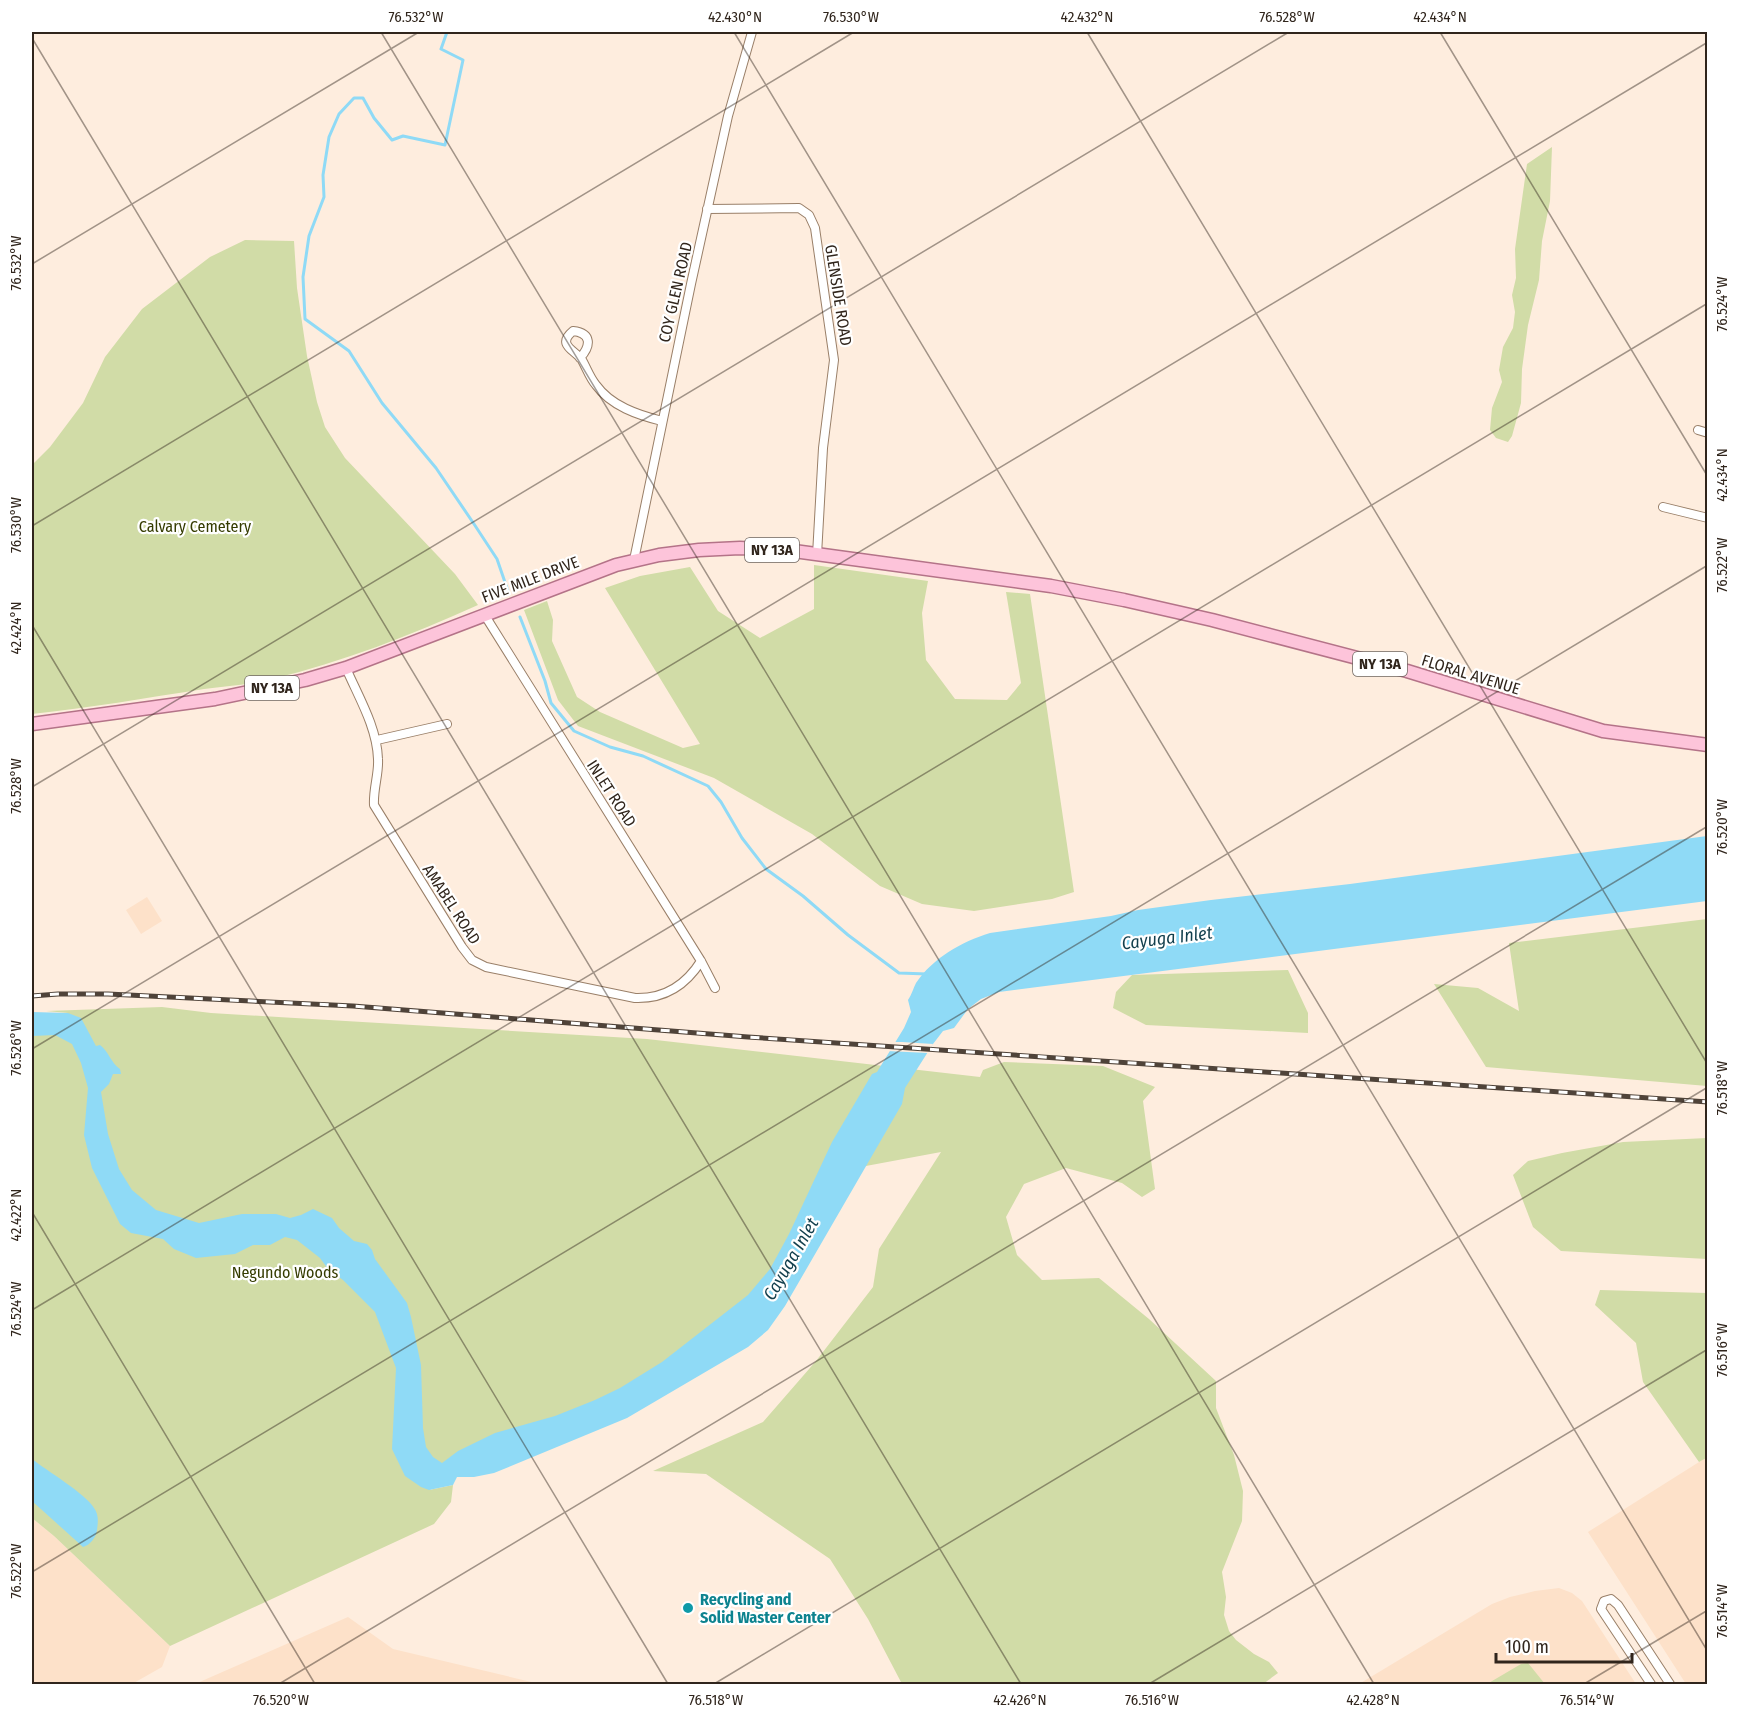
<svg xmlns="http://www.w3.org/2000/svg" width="1739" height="1716" font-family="'Fira Sans Condensed',sans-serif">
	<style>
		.built { fill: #fde1c9 }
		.green { fill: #d1dca7 }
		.water { fill: #8fdaf6 }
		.pier { fill: #feedde }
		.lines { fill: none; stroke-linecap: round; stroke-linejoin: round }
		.stream { stroke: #8fdaf6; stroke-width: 3 }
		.minor-casing { stroke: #997f68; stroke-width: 10 }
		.primary-casing { stroke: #b47388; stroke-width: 15 }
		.minor { stroke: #fff; stroke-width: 8 }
		.primary { stroke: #fdc4da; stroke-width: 12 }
		.rail-casing { stroke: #4f4339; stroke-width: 5 }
		.rail { stroke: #fff; stroke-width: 3; stroke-dasharray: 9; stroke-linecap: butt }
		.ticks { fill: none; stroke: #30251c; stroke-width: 1.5; stroke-opacity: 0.45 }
		.culture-dot { fill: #0f9aa8; stroke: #fff; stroke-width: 2 }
		.labels { text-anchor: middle; stroke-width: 4.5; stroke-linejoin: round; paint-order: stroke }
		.shield { fill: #fff; stroke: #6e6660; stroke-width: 1.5 }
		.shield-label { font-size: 15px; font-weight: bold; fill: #30251c }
		.street-label { font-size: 16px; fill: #30251c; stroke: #fff }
		.park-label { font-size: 16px; fill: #353c00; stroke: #fff }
		.culture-label { font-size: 16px; font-weight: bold; fill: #0d838f; stroke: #fff; text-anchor: start }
		.water-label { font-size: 18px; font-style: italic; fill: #123f4d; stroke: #fff }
		.neatline { fill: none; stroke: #30251c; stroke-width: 2 }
		.ticks-label { font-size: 15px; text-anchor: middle; fill: #30251c }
	</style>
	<rect width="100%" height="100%" fill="#feedde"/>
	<path class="built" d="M147,897L162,921L141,934L126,910Z
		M1707,1457V1684H1686L1588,1532Z
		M32,1518L54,1536L170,1646L162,1667L132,1684H32Z
		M1559,1588L1572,1593L1582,1601L1636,1684H1359L1492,1604L1510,1597L1535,1591Z
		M348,1617L393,1649L540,1684H195Z"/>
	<path class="green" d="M1552,147L1550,201L1542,241L1539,280L1528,325L1522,369L1521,403L1512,436L1508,442L1496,438L1490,430L1492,408L1502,382L1499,370L1503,347L1513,328L1515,312L1512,295L1516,278L1515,249L1527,164Z
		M245,240L294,241L297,288L307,356L317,402L325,427L345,458L455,574L478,605C412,635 342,662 272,679C250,685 226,686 204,689C146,698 89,708 32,714V465L50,447L83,403L105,357L142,309L210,257Z
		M814,565L928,581L922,613L926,660L955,699L1007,700L1021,683L1006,592L1030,594L1074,892L1052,899L974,911L922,904L880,886L812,834L714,778L578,726L558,700L524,610L547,601L553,620L552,641L577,697L600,712L683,748L700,744L605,588L640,576L690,567L718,611L760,638L814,609Z
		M1707,919V1086L1486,1067L1434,984L1478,988L1519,1011L1509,943Z
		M1288,970L1308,1013V1033L1146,1025L1113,1008L1116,992L1132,975Z
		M162,1007L211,1013L647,1039L980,1077L983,1070L1004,1062L1103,1066L1155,1087L1143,1101L1155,1189L1142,1197L1122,1183L1066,1168L1024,1184L1006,1217L1017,1255L1042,1280L1099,1278L1149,1319L1216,1381V1408L1234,1455L1243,1491L1242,1521L1222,1572L1226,1597L1224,1615L1229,1631L1236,1640L1254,1654L1269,1662L1278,1673L1263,1684H902L868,1619L830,1559L706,1474L653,1471L763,1422L816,1361L873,1287L879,1249L941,1152L839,1171L761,1312L541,1437L429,1490L453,1485L451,1502L434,1524L170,1646L54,1536L32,1518V1036L37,1035L68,1013L46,1011Z
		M1707,1138V1259L1561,1251L1533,1227L1513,1175L1528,1161L1562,1153L1623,1142Z
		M1600,1290L1707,1293L1708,1457L1699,1462L1643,1382L1636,1343L1595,1305Z
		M1528,1663L1545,1684H1487L1521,1664Z"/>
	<path class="water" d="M1707,836V901L999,992L981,999L968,1009L954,1028L943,1031L933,1044L905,1088L902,1104L785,1306L768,1330L748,1347L627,1418L494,1473L474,1477H457L453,1485L429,1490L421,1487L405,1476L392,1449L396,1368L375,1312L343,1280L328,1269L320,1258L297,1240L285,1237L270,1245H253L235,1254L196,1258L174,1249L163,1239L131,1233L120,1224L92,1168L84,1135L88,1088L81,1063L72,1044L55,1035L32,1036V1012L68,1013L81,1018L96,1046L100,1045C109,1052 111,1063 120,1069L121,1074H113L109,1084L101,1092L108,1134L119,1169L132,1190L156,1210L199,1223L242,1214H276L290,1218L301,1215L313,1209L332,1218L339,1228L354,1241L367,1244L372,1250L375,1259L407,1303L411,1317L421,1365L423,1428L426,1447L433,1457L442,1463L458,1451L495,1433L555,1416L595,1400L620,1388L662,1362L748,1295L770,1269L789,1234L832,1142L872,1074L877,1072L904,1028L911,1012L908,1000C912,994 913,989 916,983C933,958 961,942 990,933L1111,916L1138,910L1211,900L1350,884Z
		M32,1459C47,1471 85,1493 94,1508C99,1515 98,1522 97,1530C96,1538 90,1545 83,1547L32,1501Z"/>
	<path class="pier" d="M892,1042H902L933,1044L928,1053L887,1051Z"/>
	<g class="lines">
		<path class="stream" d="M447,32L441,49L463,60L445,145L403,136L392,140L374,118L363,98H354L339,114L329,137L323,175L324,197L309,236L303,277L305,319L349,351L382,403L436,468L474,524L497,559L508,591
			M520,617L545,681L551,703L574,731L610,747L643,756L708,786L721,802L742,838L766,869L803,896L848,935L899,973L927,974"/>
		<defs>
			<path id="minor" d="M707,209L799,208L809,215L815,228L834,360L823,448L817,555
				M580,358C591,346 592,333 573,331C556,345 575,350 582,360C587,369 590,378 596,385C611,406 638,415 662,421
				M1698,430L1708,433
				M1663,507L1708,518
				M634,560L691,284L728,116L752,32
				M484,614L701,961L715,988
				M346,668C358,696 377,727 378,759C379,774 373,789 374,805L462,947L472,960L486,967L635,998C664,999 686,985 701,961
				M377,740L447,724
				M1651,1684L1601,1609L1604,1601L1611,1599L1618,1605L1670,1684"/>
			<path id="primary" d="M32,724L215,699L305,680L346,668L616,565L659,555L699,550L740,548L794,551L1051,586L1124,600L1212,620L1407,671L1603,731L1708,745"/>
		</defs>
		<use href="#minor" class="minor-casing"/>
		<use href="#primary" class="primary-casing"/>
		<use href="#minor" class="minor"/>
		<use href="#primary" class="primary"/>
		<defs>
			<path id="rail" d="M32,996L58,994H108L353,1006L748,1037L1708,1102"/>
		</defs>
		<use href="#rail" class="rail-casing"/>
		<use href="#rail" class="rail"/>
	</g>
	<path class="ticks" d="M381,32L1374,1684M734,32L1708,1652M1087,32L1708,1065M1440,32L1708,477M32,38L1021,1684M32,264L419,32M32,526L854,32M32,625L668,1684M32,787L1289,32M32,1049L1708,42M32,1212L315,1684M32,1310L1708,303M32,1572L1708,565M279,1684L1708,826M714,1684L1708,1087M1149,1684L1708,1349M1584,1684L1708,1610"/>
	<circle class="culture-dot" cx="688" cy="1608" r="6"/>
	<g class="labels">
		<g class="shield">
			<rect x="745" y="538" width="54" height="24" rx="4.5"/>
			<rect x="1353" y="652" width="54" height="24" rx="4.5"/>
			<rect x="245" y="676" width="54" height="24" rx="4.5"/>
		</g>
		<g class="shield-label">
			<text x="772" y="555">NY 13A</text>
			<text x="1380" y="669">NY 13A</text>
			<text x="272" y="693">NY 13A</text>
		</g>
		<g class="street-label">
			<text transform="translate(675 292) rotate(-77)" y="6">COY GLEN ROAD</text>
			<text transform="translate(839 295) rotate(81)" y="6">GLENSIDE ROAD</text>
			<text transform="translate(530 579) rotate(-21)" y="6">FIVE MILE DRIVE</text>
			<text transform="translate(1471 674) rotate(17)" y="6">FLORAL AVENUE</text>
			<text transform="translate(612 793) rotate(57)" y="6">INLET ROAD</text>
			<text transform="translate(452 904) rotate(57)" y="6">AMABEL ROAD</text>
		</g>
		<g class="park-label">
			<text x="195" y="532">Calvary Cemetery</text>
			<text x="285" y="1278">Negundo Woods</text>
		</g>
		<g class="culture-label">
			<text x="700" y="1605">Recycling and<tspan x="700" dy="18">Solid Waster Center</tspan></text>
		</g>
		<g class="water-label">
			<text transform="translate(1167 938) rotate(-7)" y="6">Cayuga Inlet</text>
			<text transform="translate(791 1259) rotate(-60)" y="6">Cayuga Inlet</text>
		</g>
	</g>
	<rect width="1739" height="1716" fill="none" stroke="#ffffff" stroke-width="66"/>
	<path d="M1496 1653v9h136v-9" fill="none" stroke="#30251c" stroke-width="3"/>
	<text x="1505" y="1653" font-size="18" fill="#30251c" stroke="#ffffff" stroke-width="4.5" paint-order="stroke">100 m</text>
	<rect x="33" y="33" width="1673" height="1650" class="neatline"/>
	<g class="ticks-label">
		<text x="416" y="22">76.532°W</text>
		<text x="735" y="22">42.430°N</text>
		<text x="851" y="22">76.530°W</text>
		<text x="1087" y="22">42.432°N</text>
		<text x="1287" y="22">76.528°W</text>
		<text x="1440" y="22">42.434°N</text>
		<text transform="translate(16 263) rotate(-90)" y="5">76.532°W</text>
		<text transform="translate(1722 304) rotate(-90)" y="5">76.524°W</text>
		<text transform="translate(1722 475) rotate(-90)" y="5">42.434°N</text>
		<text transform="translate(16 525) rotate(-90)" y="5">76.530°W</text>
		<text transform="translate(1722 565) rotate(-90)" y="5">76.522°W</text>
		<text transform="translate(16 628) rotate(-90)" y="5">42.424°N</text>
		<text transform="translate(16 786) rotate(-90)" y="5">76.528°W</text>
		<text transform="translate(1722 827) rotate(-90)" y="5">76.520°W</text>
		<text transform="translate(16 1048) rotate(-90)" y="5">76.526°W</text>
		<text transform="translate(1722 1088) rotate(-90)" y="5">76.518°W</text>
		<text transform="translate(16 1215) rotate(-90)" y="5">42.422°N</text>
		<text transform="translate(16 1309) rotate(-90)" y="5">76.524°W</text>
		<text transform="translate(1722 1350) rotate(-90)" y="5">76.516°W</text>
		<text transform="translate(16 1571) rotate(-90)" y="5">76.522°W</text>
		<text transform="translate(1722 1611) rotate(-90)" y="5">76.514°W</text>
		<text x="281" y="1705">76.520°W</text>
		<text x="716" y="1705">76.518°W</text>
		<text x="1020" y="1705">42.426°N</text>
		<text x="1152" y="1705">76.516°W</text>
		<text x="1373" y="1705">42.428°N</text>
		<text x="1587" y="1705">76.514°W</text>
	</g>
</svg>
